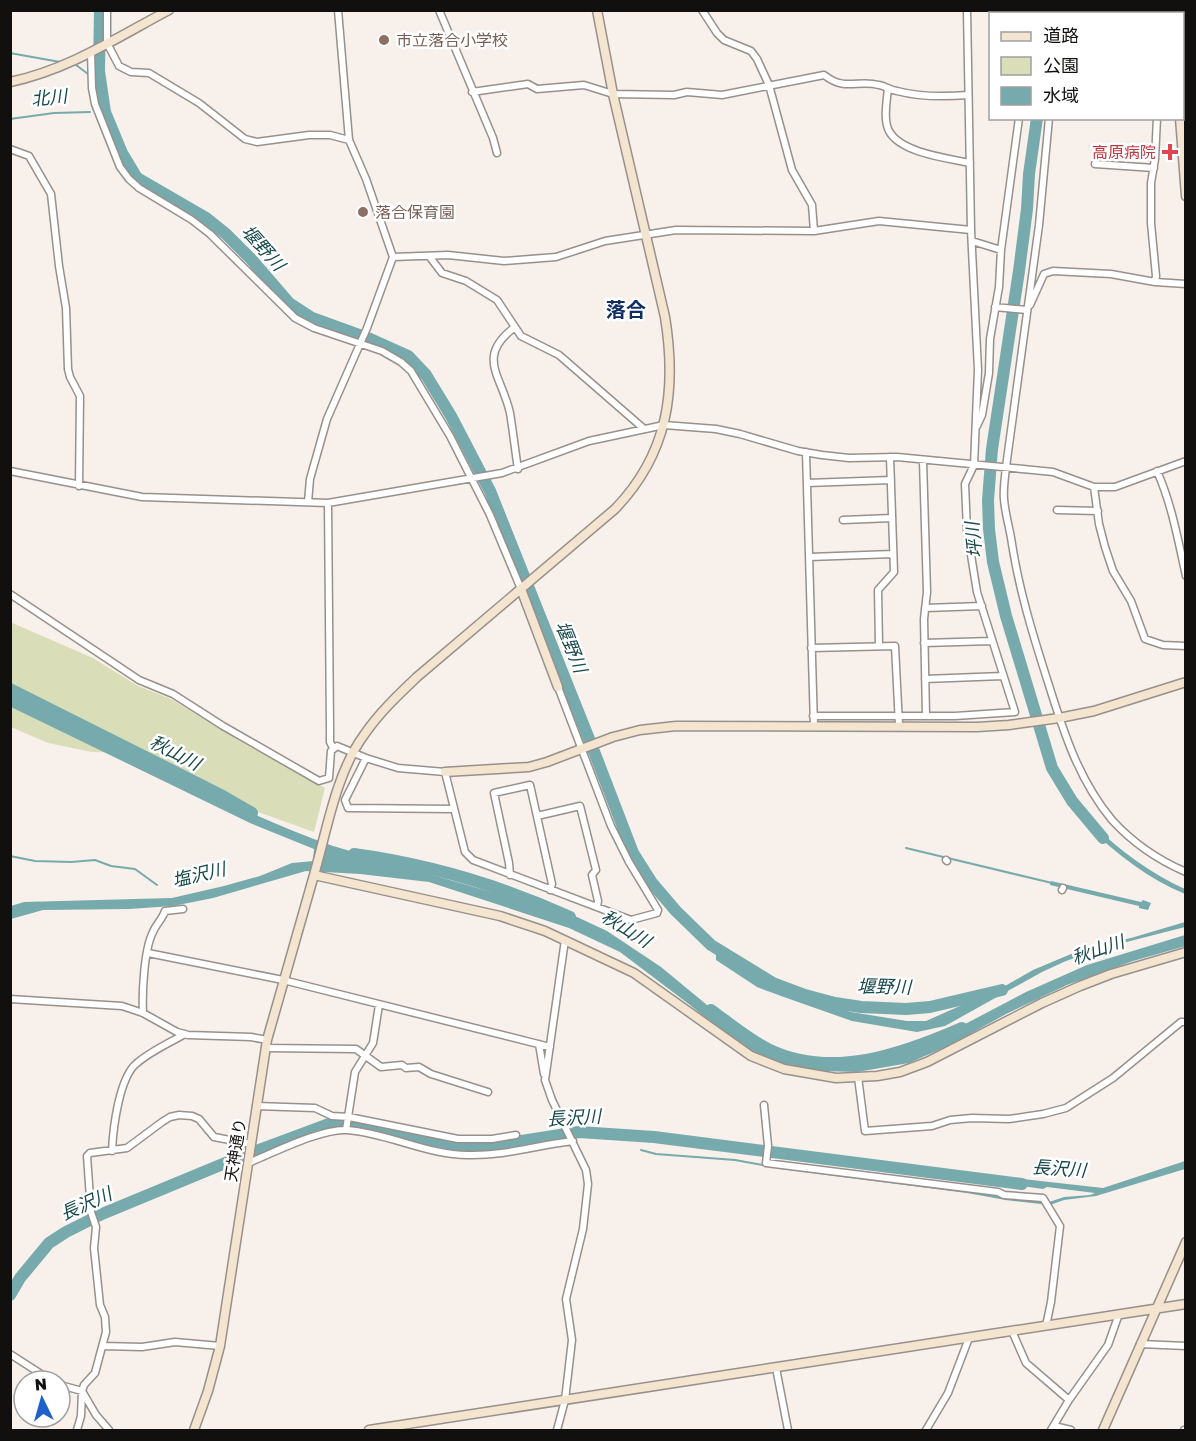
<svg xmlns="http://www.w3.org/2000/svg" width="1196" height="1441" font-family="'Golos Text','Noto Sans JP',sans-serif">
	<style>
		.green { fill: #d9deb8 }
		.water { fill: #76aaad }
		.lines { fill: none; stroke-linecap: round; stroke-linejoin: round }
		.stream { stroke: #76aaad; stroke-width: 2 }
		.river { stroke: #76aaad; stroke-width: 12 }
		.street-casing { stroke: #98908b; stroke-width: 9 }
		.secondary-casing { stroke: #98908b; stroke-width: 11 }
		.street { stroke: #fff; stroke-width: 6 }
		.secondary { stroke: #f4e5d1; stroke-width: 8 }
		.education-dot { fill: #8d6e63; stroke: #fff; stroke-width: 2 }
		.health-dot { fill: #e0444e; stroke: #fff; stroke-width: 2 }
		.labels { text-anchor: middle; stroke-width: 5; stroke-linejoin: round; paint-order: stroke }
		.education-label { font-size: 16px; fill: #785e54; stroke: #fff; text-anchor: start }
		.health-label { font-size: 16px; fill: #be3a42; stroke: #fff; text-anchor: end }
		.street-label { font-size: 16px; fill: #12100e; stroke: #fff }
		.water-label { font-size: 18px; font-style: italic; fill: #17484a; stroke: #fff }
		.quarter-label { font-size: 20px; font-weight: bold; fill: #0f2e63; stroke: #fff }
	</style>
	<rect width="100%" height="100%" fill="#f8f0ea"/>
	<path class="green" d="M10,622L93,658L138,686L171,699L243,743L325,788L314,832L258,812L144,753L92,752L48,743L11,727Z"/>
	<path class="water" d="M11,693C115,745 223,807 333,846L577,917L607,931L661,967L753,1043L788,1060L819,1064L856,1065L912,1052L1026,992L1087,965L1185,935L1186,946L1133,961L1067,985L1006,1014L952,1044L909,1063L857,1072L818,1071L788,1067L752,1051L729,1037L690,1005L620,952L569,928L429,882L360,874L306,871L213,898L173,906L129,909L43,910L11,919V906L24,902L172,898L224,886L260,876L292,863L313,861L314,849L250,823L11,707Z
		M1094,826C1121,851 1151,874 1185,889V894C1149,879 1118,855 1089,828Z
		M1051,881L1141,902L1143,900L1151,903L1148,910L1139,908V906L1050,885Z
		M1185,922V927L1103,948L1066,961L1042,972L945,1026L917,1032L852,1021L781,996L757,987L716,960V950L753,974L780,988L823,1003L851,1012L907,1021H926L1005,986L1033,970L1083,949L1131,938Z
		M1185,1161V1169L1096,1196L1064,1200L1050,1205L1005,1200V1198L1049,1202L1064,1197L1090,1195L1095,1193L1047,1187L1043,1189L1007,1184V1180H1021L1023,1179L1103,1188Z"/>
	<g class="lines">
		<path class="stream" d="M10,53L60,62
			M76,65L88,74
			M97,86L101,90
			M10,119L54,113L90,112
			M906,848L1052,883
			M10,856L35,861L71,862L95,860L111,866L135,869L157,885
			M641,1150L656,1154L735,1160L774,1167
			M780,1168L967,1192L1006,1199"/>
		<path class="river" d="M100,10L99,71L105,112L122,153L137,178L206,218L226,234L251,259L289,303L312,318L370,339L408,356L426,375L451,416L490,491L595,754L633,853L652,883L676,911L711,945L773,983L805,995L835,1003L861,1007L906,1009L930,1007L1002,990
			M1051,14V10
			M1037,118L1029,174L1027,209L1019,271L992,449L988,500L989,529L993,562L1006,616L1052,768L1072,801L1103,838
			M10,689L219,794L252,813
			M354,854C427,864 502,886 570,917
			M711,1010C729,1023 748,1039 768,1049C832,1080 902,1054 962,1028
			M10,1295L20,1278L49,1243L66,1232L102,1214L235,1159L334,1122L356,1124L465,1147L495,1145L579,1132L654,1137L1022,1184"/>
		<defs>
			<path id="street" d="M107,10V43L119,66L131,72L149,73L199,103L245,139L257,142L309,135H330L349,140
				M439,10L493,138L497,153
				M702,10L717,33L724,40L751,51L757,59L769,85L792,170L812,205L814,231
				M1031,14L1032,10
				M1085,14L1086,10
				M91,52L92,88L95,104L120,167L129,179L139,188L192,220L210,234L295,318L314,328L382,351L401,362L411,371L450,436L490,515L521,589
				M888,88C887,100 883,120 889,131C901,153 947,158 970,163
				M472,92L528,84L537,89L584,85L613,94L674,95L687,92L722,95L824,75C846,92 857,79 879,85C885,86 890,90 897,91C920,97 944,97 968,95
				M1049,118L1039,225L1006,467C1005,478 1003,489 1004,499C1005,514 1010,529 1012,544C1019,589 1032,632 1046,676C1062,727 1077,778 1112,820C1132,842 1158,860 1186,872
				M10,149L29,156L51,194L59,266L66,308L68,369L70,377L80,396L79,486
				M1095,164L1154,168
				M972,241L1001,250
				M429,256L442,273L466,281L497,300L521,336L559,355L643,428
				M393,257L448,255L504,261L556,257L605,241L676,230L814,231L879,221L971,230
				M1155,282L1156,276L1151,223V183L1155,159L1157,118
				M1030,305L1044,274L1053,271L1111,274L1155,282L1186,284
				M995,307L1027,310
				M515,327C475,357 502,376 510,413C513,431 515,450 518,469
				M977,426L982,415L989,373L990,339L999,287L1001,250L1019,118
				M806,452L814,726
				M923,461L927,592L924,619L926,716
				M10,471L142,497L328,503L502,473L589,441L664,425L716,429L740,434L798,451L822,455L849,458L897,457L1033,470L1053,472L1094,487H1115L1186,461
				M1157,471C1172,505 1178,540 1186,576
				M807,483L891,480
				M1094,487L1099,524L1105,547L1113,571L1131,601L1145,639L1163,645L1186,646
				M308,502L310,479L327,419L367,328L393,257L366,179L349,140L338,10
				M328,503L330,729V742L333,748
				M1057,510L1098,511
				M843,520L892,518
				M809,557L893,554
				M10,594L139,680L173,694L223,726L319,781L329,778L331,751L337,746L366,758L398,768L445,772L465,852L473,860L631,920L657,913L658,910L629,862L611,826L558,687
				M925,608L982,606
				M924,643L992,641
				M879,645L878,590L894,572L890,457
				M811,648L895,646L899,725
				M925,679L1003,676
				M813,716H955L1015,712L977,592L967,530L965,484L974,465L978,370L971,230L967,10
				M366,758L345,800L348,808L454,809
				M537,816L580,806L596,870L592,875L598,901L597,907
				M946,860L947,861
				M510,875L509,863L494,793L530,785L552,884L550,890
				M1062,890L1063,888
				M148,953L283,980L550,1047
				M10,999L122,1006L143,1013L177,1032L188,1035L251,1037L267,1040
				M143,1013C142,993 144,949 153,932C156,924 162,920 165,911L183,909
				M539,1044L544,1074
				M265,1048L356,1049L381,1067L402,1065L406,1068L419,1067L431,1074L488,1092
				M858,1077L865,1131L932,1126L950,1120L972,1118L1009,1119L1043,1114L1066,1108L1113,1078L1181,1022H1186
				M764,1105L768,1146L766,1163L998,1192L1004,1195L1043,1198L1060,1226L1051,1302L1046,1326
				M256,1106L315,1108L332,1116L349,1117L458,1139H492L516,1135
				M346,1130L355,1072L373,1043L379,1005
				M112,1151C113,1129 119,1077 137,1063C151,1051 169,1043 185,1034
				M248,1163C273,1153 322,1128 347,1130C388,1133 427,1155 468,1155C504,1156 538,1145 573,1141
				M1012,1331L1026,1363L1069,1400
				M1140,1344L1186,1346
				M103,1346L142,1347L175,1342L220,1346
				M10,1354L52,1381
				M776,1368L788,1430
				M60,1385L82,1391L96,1415L109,1430
				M1054,1426L1071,1430
				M77,1430L81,1416L82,1391L84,1385L95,1373L106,1332L105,1317L100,1305L94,1248L96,1227L91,1212L87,1156L90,1153L127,1148L162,1122L170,1117L179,1115L192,1116L199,1119L214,1137L251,1144
				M557,1430L565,1400L572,1340L566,1299L583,1229L588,1184L586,1170L552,1100L545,1080L565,940
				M926,1430L948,1393L969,1338
				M1051,1430L1069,1400L1108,1345L1119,1314
				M1184,1430H1186"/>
			<path id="secondary" d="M1058,10L1068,14
				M1182,48L1186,32
				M10,82C68,70 118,37 169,10
				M1180,118L1186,196
				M521,589L558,687
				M445,772L529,767L547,762L613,737L640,730L676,726L977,727L1009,725L1059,718L1094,711L1186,682
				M314,875C327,830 336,773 364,735C379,713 398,695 417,677L615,509C668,454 677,391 665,317L613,94L597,10
				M194,1430L208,1391L220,1346L267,1040L314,875L500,916L545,931L634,973L751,1056L784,1069L836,1078L877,1076L900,1072L927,1062L1042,1003L1080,986L1111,974L1186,952
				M369,1430L1186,1304
				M1103,1430L1186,1242"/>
		</defs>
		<use href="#street" class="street-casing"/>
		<use href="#secondary" class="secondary-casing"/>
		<use href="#street" class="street"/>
		<use href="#secondary" class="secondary"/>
	</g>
	<g class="education-dot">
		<circle cx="384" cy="40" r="6"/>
		<circle cx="363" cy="212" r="6"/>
	</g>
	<path class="health-dot" d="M1167 143h6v6h6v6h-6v6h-6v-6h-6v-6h6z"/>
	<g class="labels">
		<g class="education-label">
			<text x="396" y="46">市立落合小学校</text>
			<text x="375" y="218">落合保育園</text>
		</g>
		<g class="health-label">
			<text x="1156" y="158">高原病院</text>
		</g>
		<g class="street-label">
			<text transform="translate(235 1150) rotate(-81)" y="6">天神通り</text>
		</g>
		<g class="water-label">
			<text transform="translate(49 98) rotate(-6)" y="6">北川</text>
			<text transform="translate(263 248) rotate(48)" y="6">堰野川</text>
			<text transform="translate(974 540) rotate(-96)" y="6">坪川</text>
			<text transform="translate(571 647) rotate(68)" y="6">堰野川</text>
			<text transform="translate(175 753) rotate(27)" y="6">秋山川</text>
			<text transform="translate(199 875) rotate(-13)" y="6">塩沢川</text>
			<text transform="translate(626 929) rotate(32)" y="6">秋山川</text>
			<text transform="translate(1098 950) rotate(-19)" y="6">秋山川</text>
			<text transform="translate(884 987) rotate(1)" y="6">堰野川</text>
			<text transform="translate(574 1118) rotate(-3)" y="6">長沢川</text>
			<text transform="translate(1059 1169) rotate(4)" y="6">長沢川</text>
			<text transform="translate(86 1204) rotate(-24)" y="6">長沢川</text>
		</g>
		<g class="quarter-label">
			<text x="626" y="317">落合</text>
		</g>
	</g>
	<rect width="1196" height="1441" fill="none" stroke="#12100e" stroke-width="24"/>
	<rect x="989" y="12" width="195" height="108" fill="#ffffff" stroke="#a09f9f" stroke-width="1.5"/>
	<rect x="1001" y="32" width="30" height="9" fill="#f4e5d1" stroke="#a09f9f" stroke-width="1.5"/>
	<text x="1043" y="42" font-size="18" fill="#12100e">道路</text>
	<rect x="1001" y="57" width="30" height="18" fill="#d9deb8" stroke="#a09f9f" stroke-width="1.5"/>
	<text x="1043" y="72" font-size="18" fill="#12100e">公園</text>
	<rect x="1001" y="87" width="30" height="18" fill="#76aaad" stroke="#a09f9f" stroke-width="1.5"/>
	<text x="1043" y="102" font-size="18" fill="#12100e">水域</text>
	<g transform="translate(42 1399) rotate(355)"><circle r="28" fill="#ffffff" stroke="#a09f9f" stroke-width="1.5"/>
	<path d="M0-4.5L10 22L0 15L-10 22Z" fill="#1d60cb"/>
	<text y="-9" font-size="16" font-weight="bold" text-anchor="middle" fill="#12100e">N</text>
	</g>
</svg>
